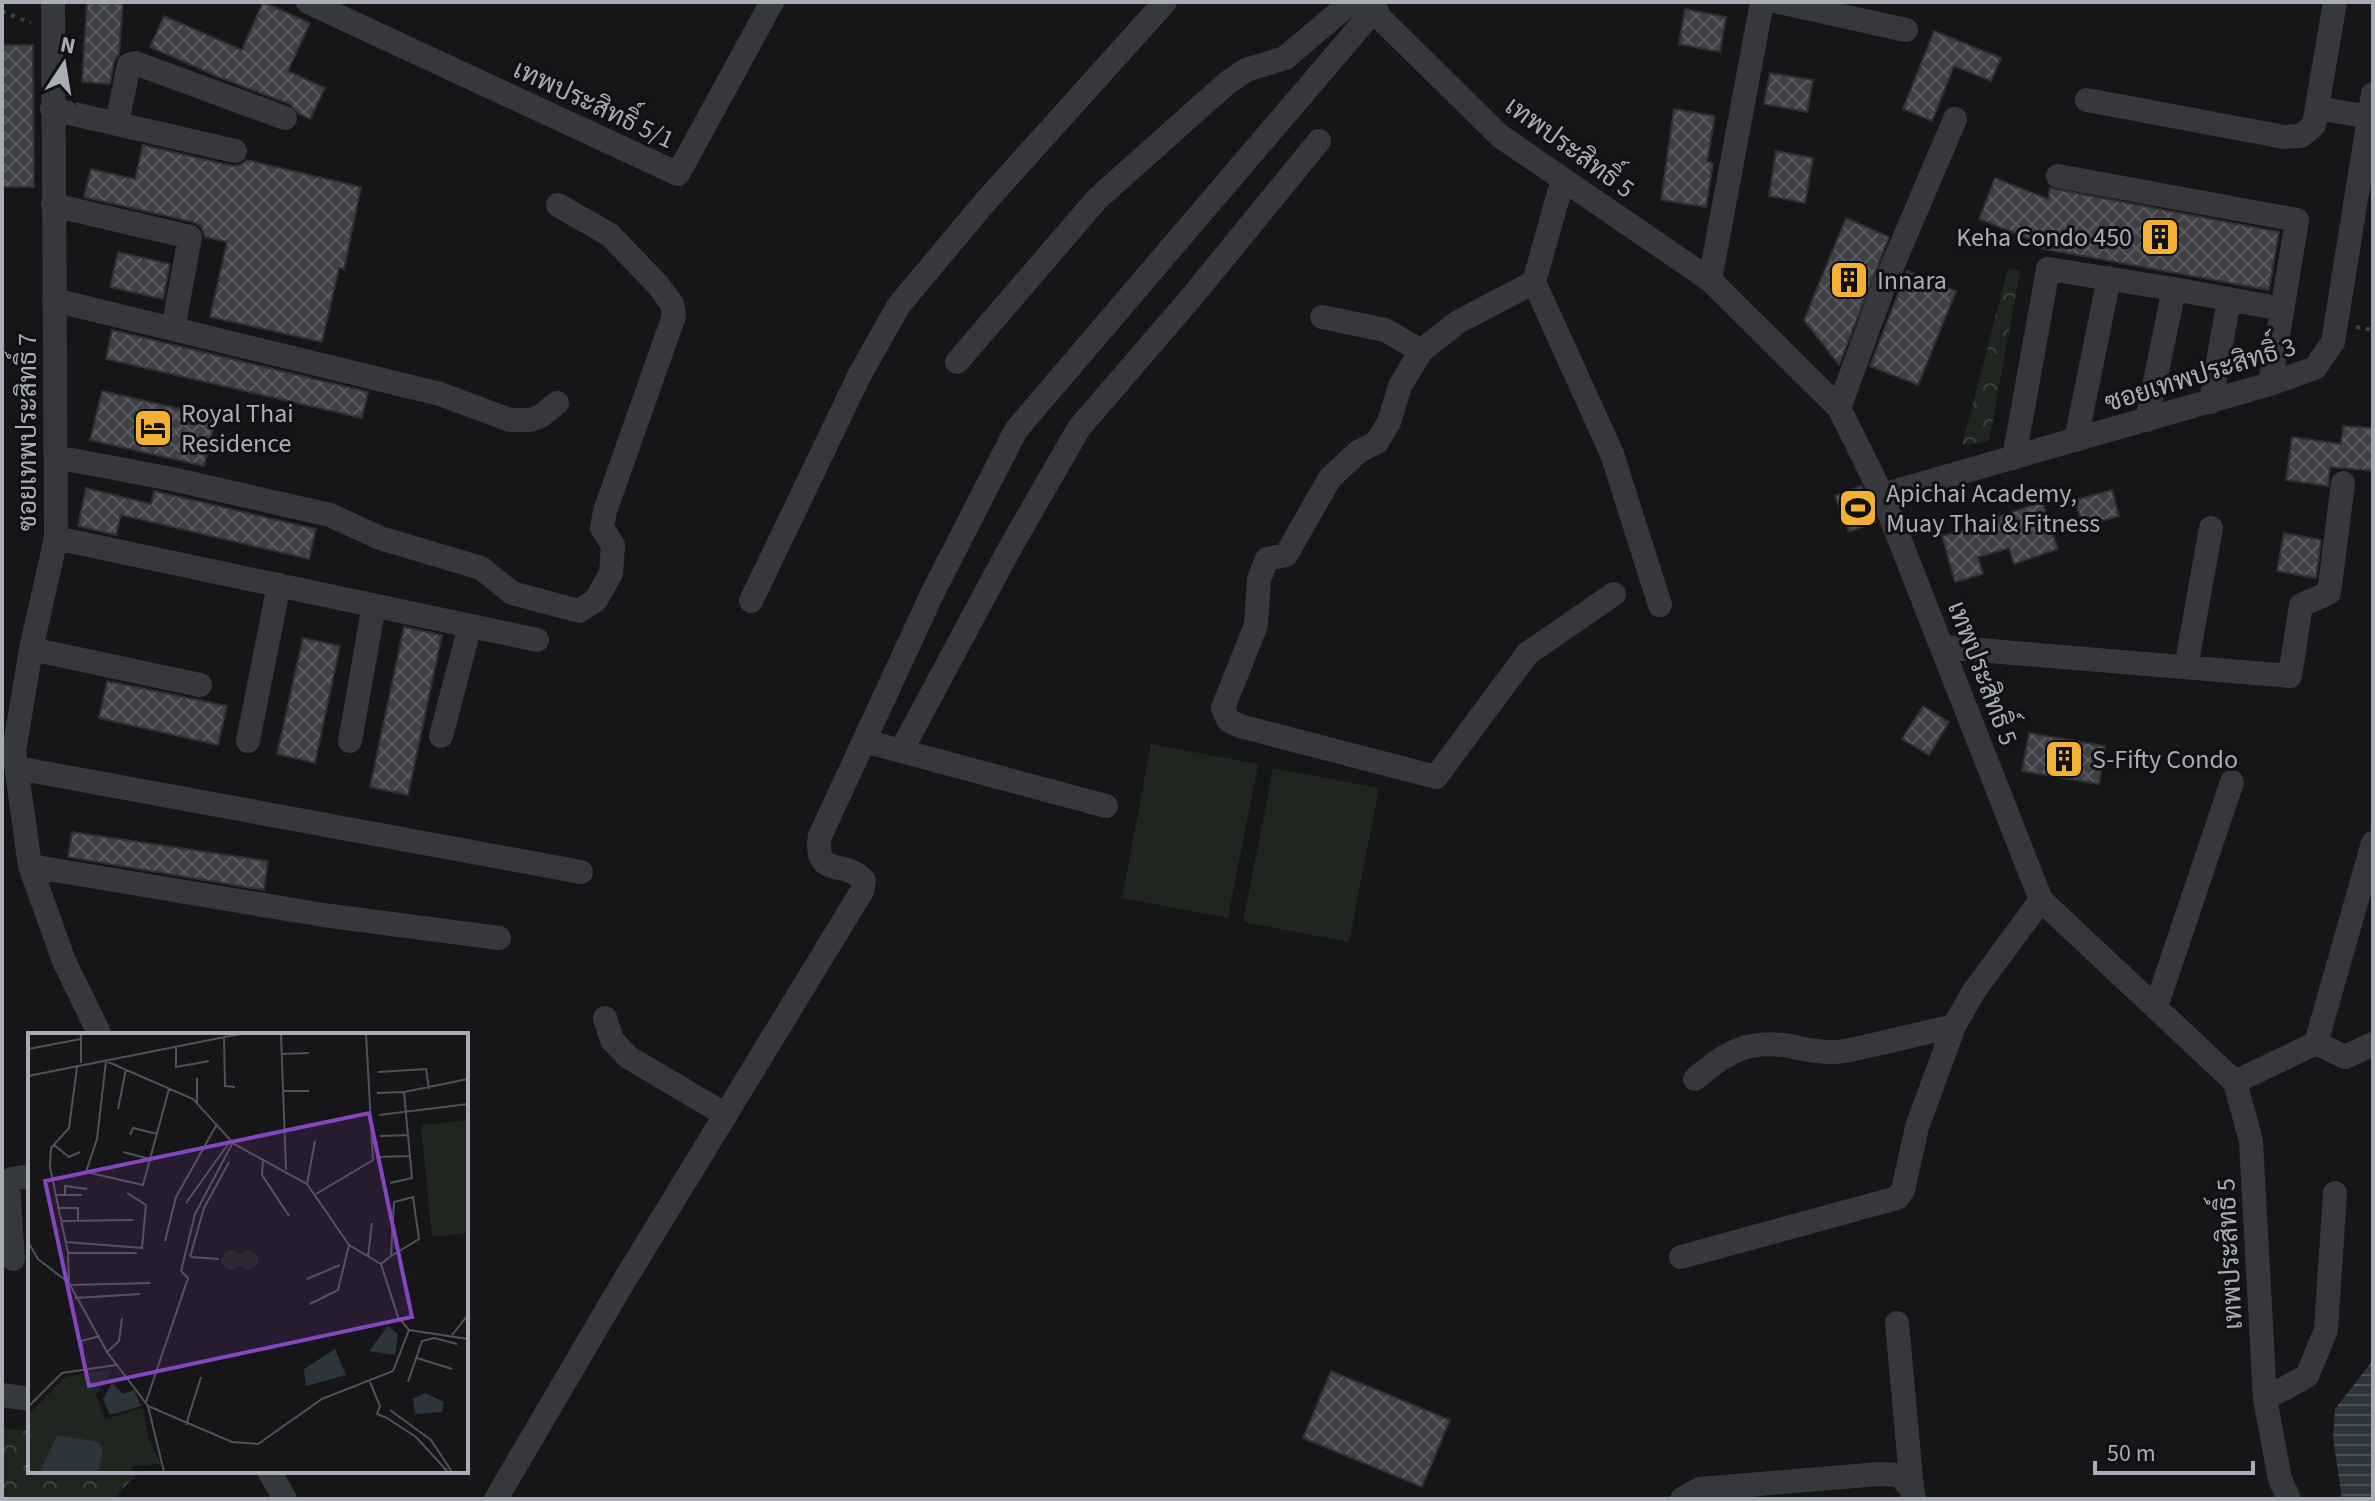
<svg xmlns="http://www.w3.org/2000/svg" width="2375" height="1501" font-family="'Source Sans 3',Sarabun,sans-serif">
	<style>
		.forest { fill: url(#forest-crowns) }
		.pitch { fill: #1e261f }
		.water { fill: url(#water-rules) }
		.building { fill: url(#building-cross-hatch); stroke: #303034; stroke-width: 2 }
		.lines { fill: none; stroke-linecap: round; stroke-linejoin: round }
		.path { stroke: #3d3f44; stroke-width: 4; stroke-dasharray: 4 6; stroke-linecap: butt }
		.minor { stroke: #37383d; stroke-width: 24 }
		.labels { text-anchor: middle; stroke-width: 6; stroke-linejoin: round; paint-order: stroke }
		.street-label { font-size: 26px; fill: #a8adb8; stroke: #111113 }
		.poi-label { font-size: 26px; fill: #a8adb8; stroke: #111113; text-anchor: start }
		.inset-road { fill: none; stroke: #505258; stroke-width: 2 }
		.view { fill: #8446be; fill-opacity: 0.15; stroke: #8446be; stroke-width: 4 }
		.inset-edge { fill: none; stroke: #a8adb8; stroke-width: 4 }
	</style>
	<defs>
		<pattern id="forest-crowns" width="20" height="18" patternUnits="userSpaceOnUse" patternTransform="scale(2)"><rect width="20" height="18" fill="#1e261f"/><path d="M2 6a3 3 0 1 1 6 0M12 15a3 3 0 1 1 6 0" fill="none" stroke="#3c433d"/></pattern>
		<pattern id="water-rules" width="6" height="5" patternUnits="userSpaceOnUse" patternTransform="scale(2)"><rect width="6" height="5" fill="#2c353c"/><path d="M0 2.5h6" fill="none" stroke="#485056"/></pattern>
		<pattern id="building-cross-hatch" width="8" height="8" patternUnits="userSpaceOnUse" patternTransform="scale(2)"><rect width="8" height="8" fill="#404145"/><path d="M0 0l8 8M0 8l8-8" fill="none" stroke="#595a5e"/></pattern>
	</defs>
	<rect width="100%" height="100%" fill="#161618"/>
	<path class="forest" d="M2008,269L2020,271L1989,441L1962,445Z
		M2,1428L30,1431V1471H140L113,1499H2Z"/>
	<path class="pitch" d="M1151,744L1258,764L1228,918L1122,898Z
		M1273,768L1379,788L1349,942L1243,922Z"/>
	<path class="water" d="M2373,1360V1499H2342L2333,1437L2335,1409Z"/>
	<path class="building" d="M87,2H123L119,54L114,62L110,84L82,82Z
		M263,2L310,23L288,71L325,88L310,119L299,114L290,104L221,78L150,47L164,16L242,50Z
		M1685,9L1726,17L1720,52L1679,44Z
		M1934,31L2001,58L1991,81L1954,66L1932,121L1903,109Z
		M2,45H33L34,187H2Z
		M1770,73L1813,80L1807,112L1764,104Z
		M1674,109L1715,116L1707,162L1713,163L1706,207L1661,200Z
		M143,145L232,166L240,165L247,160L361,187L344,269L339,268L322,342L210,317L227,242L205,237L201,226L193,222L84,197L91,169L135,179Z
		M1776,151L1813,158L1805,203L1769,196Z
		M1995,178L2048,199L2050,188L2279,232L2269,290L2039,248L2040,243L1979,219Z
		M1846,218L1889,237L1839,365L1804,320Z
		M118,252L170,264L163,299L110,287Z
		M1907,271L1956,291L1918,385L1870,366Z
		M112,330L368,392L362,418L106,359Z
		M102,391L216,417L204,466L90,440Z
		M2343,426L2373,428V471L2330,467L2328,486L2286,480L2292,437L2341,444Z
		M1861,486L1876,522L1849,532L1835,496Z
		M86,488L151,504L154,491L316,529L309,559L121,515L116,535L78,526Z
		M2112,490L2119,516L2083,526L2075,500Z
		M2042,502L2058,549L2014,564L2009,548L1978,557L1983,574L1955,582L1942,536L1999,521L1998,517Z
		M2284,533L2321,540L2316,578L2277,571Z
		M404,627L442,635L408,795L370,787Z
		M303,638L340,646L315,763L277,754Z
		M107,681L227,706L218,745L99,718Z
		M1923,706L1949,722L1929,755L1902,739Z
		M2029,733L2105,746L2099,784L2022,771Z
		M72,832L268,861L264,890L68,857Z
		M1331,1371L1450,1420L1422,1487L1303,1438Z"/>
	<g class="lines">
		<path class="path" d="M2,11L31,23
			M2356,327L2373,330"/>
		<path class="minor" d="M53,2L56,538L31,649L14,751L30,866L64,961L100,1035
			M308,2L678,174L772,2
			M1372,2L1380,18L1500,136L1710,280L1839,408L1882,495L2041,900L2235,1082L2251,1141L2265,1399L2280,1479L2289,1499
			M1779,2L1906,30
			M2087,100L2284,137L2301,136L2314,125L2335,2
			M2317,108L2370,117
			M52,109L235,151
			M117,123L129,65L135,63L285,118
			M2058,176L2297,220L2270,384
			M1563,179L1534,282L1612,454L1660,605
			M53,205L190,237L173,329
			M1710,280L1762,2
			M1534,282L1458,322L1421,351L1400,386L1389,422L1377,442L1358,452L1330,478L1286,555L1267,559L1259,579L1256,625L1223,708L1228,720L1240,726L1436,777L1528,653L1614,594
			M2174,289L2282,309
			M54,300L440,394L510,420H530L541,416L557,403
			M1322,317L1385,330L1421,351
			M957,362L1097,199L1227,83L1246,70L1285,58L1351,2
			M2211,402L2229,299
			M1839,408L1883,288L1955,119
			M2076,440L2109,278
			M56,457L172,479L330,515L380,538L481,568L512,593L579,611L596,600L611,573L613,545L602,528L605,511L674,316L672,304L658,285L610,235L558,205
			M2014,458L2048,269L2174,289L2147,420
			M1882,495L2270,384L2315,368L2333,342L2373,94
			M56,538L537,640
			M751,601L860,374L899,305L986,201L1165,2
			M1943,647L2290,676L2301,605L2329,593L2343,483
			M31,649L200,685
			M2186,667L2211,528
			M441,736L470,626
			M248,741L279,585
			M350,741L374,605
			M864,741L1106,806
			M901,751L1010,548L1079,428L1190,299L1319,141
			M17,768L581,872
			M30,866L323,915L499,938
			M2156,1007L2232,782
			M605,1018L612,1040L628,1057L726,1115
			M2316,1043L2345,1057L2373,1044
			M1695,1079C1725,1053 1747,1039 1790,1046C1808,1050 1826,1054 1845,1051C1881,1044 1918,1034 1954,1026
			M2235,1082L2316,1043L2373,843
			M1681,1257L1897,1198L1903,1190L1917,1127L1954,1026L1974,991L2041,900
			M13,1259L8,1185L12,1179L30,1176
			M1897,1323L1912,1489
			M2,1395L30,1399
			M2265,1399L2307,1376L2326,1330L2335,1193
			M269,1471L285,1499
			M496,1499L618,1291L862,891L864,881C846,858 813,880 820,836L933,592L1016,430L1375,9
			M1682,1499L1700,1489L1879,1474L1899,1475L1912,1489L1914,1499"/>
	</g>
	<defs>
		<symbol id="building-square" viewBox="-11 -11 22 22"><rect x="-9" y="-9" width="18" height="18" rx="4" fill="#f2b134" stroke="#111113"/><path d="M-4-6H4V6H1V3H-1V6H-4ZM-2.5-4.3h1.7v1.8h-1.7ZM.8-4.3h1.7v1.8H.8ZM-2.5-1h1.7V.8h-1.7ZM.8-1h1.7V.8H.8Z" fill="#111"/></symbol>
		<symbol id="hotel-square" viewBox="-11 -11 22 22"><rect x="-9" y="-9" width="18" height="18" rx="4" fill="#f2b134" stroke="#111113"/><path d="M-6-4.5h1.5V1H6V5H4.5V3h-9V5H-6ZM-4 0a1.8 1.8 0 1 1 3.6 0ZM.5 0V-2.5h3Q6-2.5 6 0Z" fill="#111"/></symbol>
		<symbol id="stadium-square" viewBox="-11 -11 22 22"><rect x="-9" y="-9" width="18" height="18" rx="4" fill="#f2b134" stroke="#111113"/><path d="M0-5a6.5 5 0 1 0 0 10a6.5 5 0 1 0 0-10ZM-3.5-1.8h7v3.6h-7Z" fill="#111"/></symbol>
	</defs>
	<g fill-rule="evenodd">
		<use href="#building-square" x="2138" y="215" width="44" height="44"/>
		<use href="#building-square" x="1827" y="258" width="44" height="44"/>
		<use href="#hotel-square" x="131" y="406" width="44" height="44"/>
		<use href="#stadium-square" x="1836" y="486" width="44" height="44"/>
		<use href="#building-square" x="2042" y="737" width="44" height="44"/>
	</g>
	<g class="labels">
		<g class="street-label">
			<text transform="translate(594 104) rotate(25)" y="9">เทพประสิทธิ์ 5/1</text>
			<text transform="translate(1570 147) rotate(36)" y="9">เทพประสิทธิ์ 5</text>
			<text transform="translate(2200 374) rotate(-17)" y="9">ซอยเทพประสิทธิ์ 3</text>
			<text transform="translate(27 432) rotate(-90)" y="9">ซอยเทพประสิทธิ์ 7</text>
			<text transform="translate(1983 673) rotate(69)" y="9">เทพประสิทธิ์ 5</text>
			<text transform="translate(2229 1254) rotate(-93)" y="9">เทพประสิทธิ์ 5</text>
		</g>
		<g class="poi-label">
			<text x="2132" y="246" text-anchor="end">Keha Condo 450</text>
			<text x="1877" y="289">Innara</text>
			<text x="181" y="422">Royal Thai<tspan x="181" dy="30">Residence</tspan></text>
			<text x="1886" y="502">Apichai Academy,<tspan x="1886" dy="30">Muay Thai &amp; Fitness</tspan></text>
			<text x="2092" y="768">S-Fifty Condo</text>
		</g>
	</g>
	<g transform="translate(28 1033)">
		<rect width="440" height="440" fill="#161618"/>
		<path d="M440,87V200L404,204L393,92ZM84,336L68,362L77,386L115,375L120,405L133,431L104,433L103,439H0V382L37,344Z" fill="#1e261f"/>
		<path d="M210 227a10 10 0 1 1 20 0a10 10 0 1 1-20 0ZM193 227a10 10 0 1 1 20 0a10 10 0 1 1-20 0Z" fill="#1e261f"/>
		<path d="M360,293L370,301L367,322L341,318ZM307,316L318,342L278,353L276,336ZM84,350L95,361L106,357L113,373L82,382L75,366ZM397,360L416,369L414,379L387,381L385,366ZM29,402L71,409L75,420L70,439H12Z" fill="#2c353c"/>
		<path class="inset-road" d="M253,1L258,137M196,5L197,53L207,54M148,14V34L181,28M0,16L53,6M254,21L281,20M53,30V1M49,34L41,95L23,115L22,134L40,220L41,250L79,319L120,373L136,439M350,39L398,36L401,56M0,43L212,1M141,56L115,152L58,139L69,106L78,28L165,66L206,111L279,151L321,212L353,231L370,284L381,297M256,58H281M349,60L376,59M169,70V45M90,76L98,36M351,82L440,71M102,102L105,95L129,101M352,103L380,102M26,112L41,124L52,119M95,119L122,126M351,124L382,123M235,127L234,142L261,183M362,150L384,145L376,59L440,46M279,151L287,108M288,161L345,127L338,1M27,162H54M37,162V153L59,156M158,170L203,107M30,175H50V188M33,188L105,187M137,208L148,164L189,91M0,209L10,226L41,250M38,209L114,215L118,172L99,160M40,220H109M340,223L344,190M162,224L176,175L201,129M163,224L191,226M353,231L363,223L366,169L385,164L391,206L363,223M279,246L312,232M42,252L122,250M47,265L112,261M282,271L310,257L321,212M381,297L440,306M424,302L440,282M55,319L53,308L72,303M79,319L91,308L94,285M389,325L424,336M342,349L352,373L349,381L359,385M380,349L394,308L406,305L429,311M118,369L160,245L153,238L167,181L204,111M120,373L204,409L230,411L294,366L365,338L381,297M0,374L34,340L88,332M362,377L403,407L424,439M359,385L388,404L420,439M158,392L173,344"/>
		<path class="view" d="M341,80L384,284L61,353L17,148Z"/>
		<rect width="440" height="440" class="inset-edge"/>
	</g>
	<rect width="2375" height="1501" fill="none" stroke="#a8adb8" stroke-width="8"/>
	<g transform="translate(64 64) rotate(12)" stroke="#111113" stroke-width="6" paint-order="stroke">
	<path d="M0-6L14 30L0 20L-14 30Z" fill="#a8adb8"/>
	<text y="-12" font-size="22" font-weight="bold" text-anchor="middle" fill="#a8adb8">N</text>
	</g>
	<path d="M2095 1461v12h158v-12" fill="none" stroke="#a8adb8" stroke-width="4"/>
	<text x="2107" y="1461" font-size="24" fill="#a8adb8" stroke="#111113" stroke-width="6" paint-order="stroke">50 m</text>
</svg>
